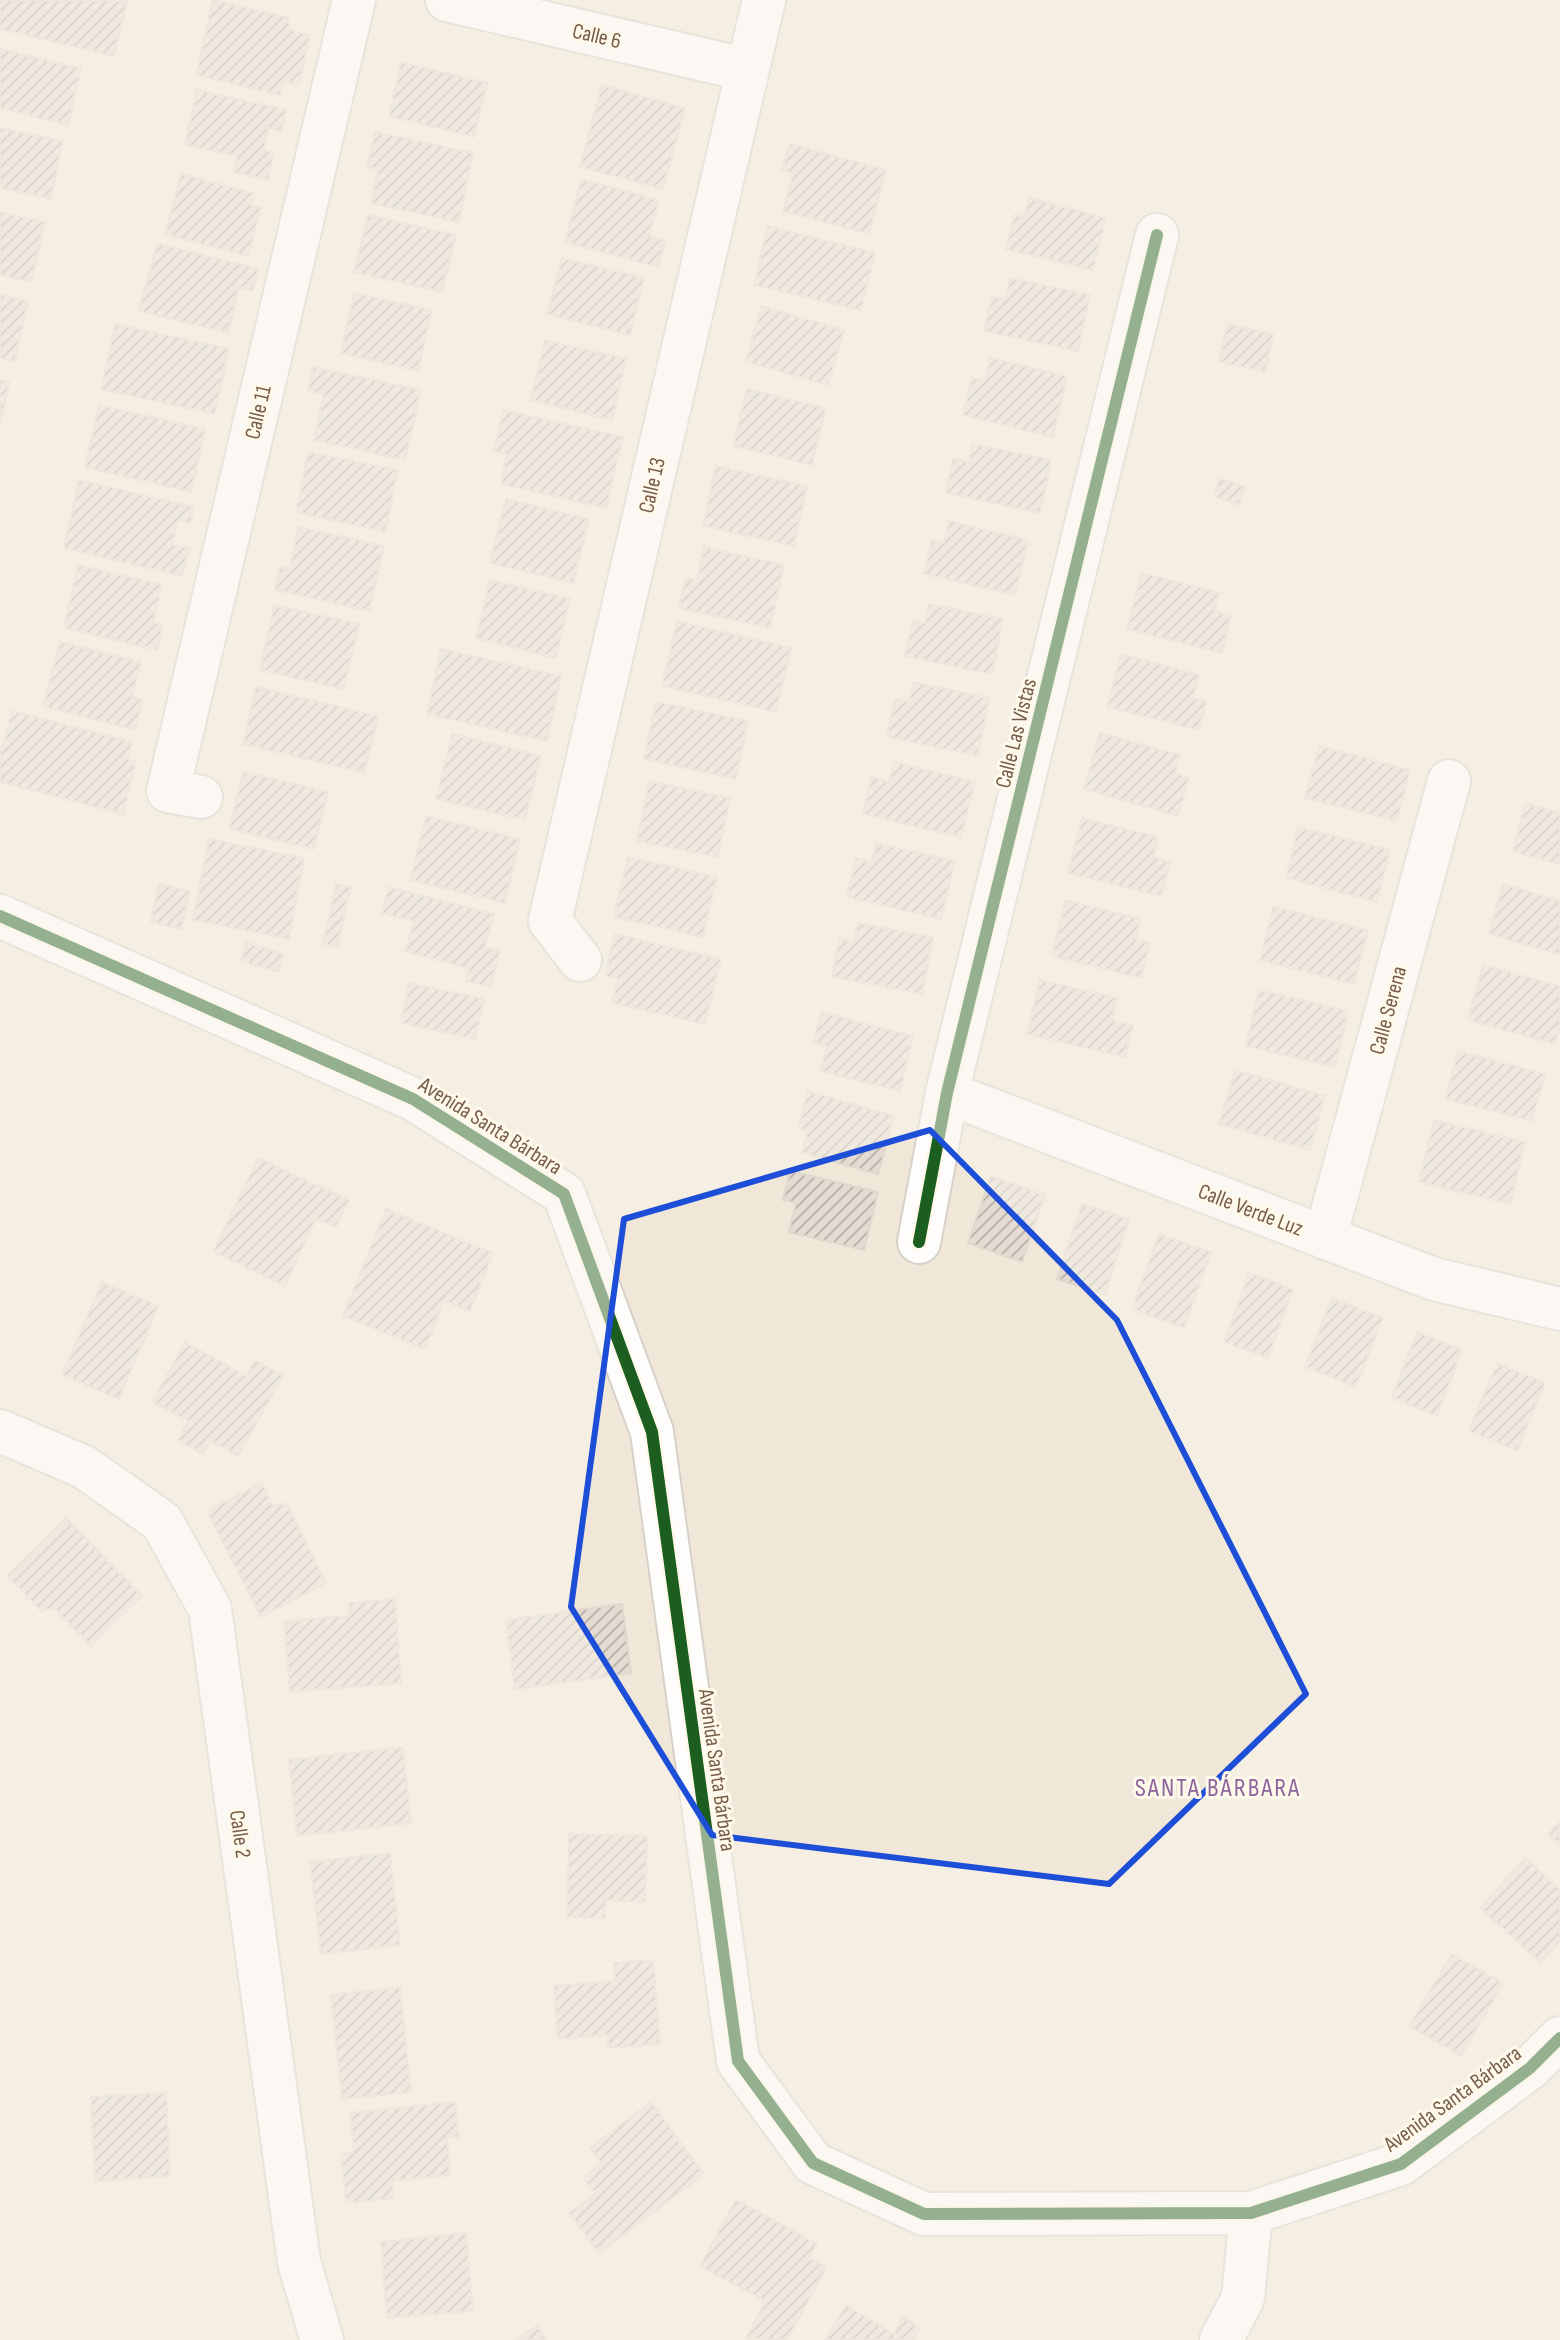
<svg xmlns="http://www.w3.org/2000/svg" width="1560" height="2340" font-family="'Sofia Sans Condensed',sans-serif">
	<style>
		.residential { fill: #f1e7d8 }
		.building { fill: url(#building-hatch); stroke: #e0d7cd; stroke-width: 2 }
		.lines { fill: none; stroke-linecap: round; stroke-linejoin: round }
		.minor-casing { stroke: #d6d1c9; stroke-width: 46 }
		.minor { stroke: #fefdfc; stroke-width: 42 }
		.cycleway-casing { stroke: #fff9ec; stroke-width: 17 }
		.cycleway { stroke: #1b5e20; stroke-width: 12 }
		.marked { fill: none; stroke: #1d4ed8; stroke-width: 6; stroke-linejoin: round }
		.labels { text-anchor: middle; stroke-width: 6; stroke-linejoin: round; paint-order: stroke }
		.street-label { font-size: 22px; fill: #775d48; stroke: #fff9ec }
		.quarter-label { font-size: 26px; letter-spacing: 2px; fill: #8d649b; stroke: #fff9ec }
	</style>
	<defs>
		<pattern id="building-hatch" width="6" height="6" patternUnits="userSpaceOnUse" patternTransform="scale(2)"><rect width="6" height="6" fill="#e4dcd2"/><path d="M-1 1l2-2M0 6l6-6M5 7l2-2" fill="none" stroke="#beb6ac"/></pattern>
	</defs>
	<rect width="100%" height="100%" fill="#f7f4eb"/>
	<path class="residential" d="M0,0H1560V2340H0Z"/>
	<path class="building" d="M0,0L127,1L114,56L0,29Z
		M213,0L287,17L290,30L310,35L299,85L283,82L280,95L196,75Z
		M0,49L81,69L68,125L0,108Z
		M401,62L487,83L474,137L389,116Z
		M602,85L685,108L663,189L580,167Z
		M197,90L286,110L281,131L268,128L264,150L274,152L268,180L234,172L237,156L185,145Z
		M0,128L63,141L51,199L0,188Z
		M375,132L473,153L459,222L371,203L378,169L367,167Z
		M790,144L886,170L869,234L783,211L793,173L782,170Z
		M181,174L254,193L251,205L261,208L248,256L165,234Z
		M581,179L659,200L649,236L665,241L658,267L565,242Z
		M1029,198L1106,218L1093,270L1006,249L1014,215L1024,217Z
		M0,212L45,222L31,282L0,275Z
		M368,215L456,235L442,292L354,272Z
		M768,226L875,253L861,310L754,285Z
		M157,243L258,269L253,291L239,287L228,333L139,311Z
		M562,258L644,278L630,335L547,314Z
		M1010,278L1090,295L1078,351L984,331L992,297L1006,299Z
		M354,293L432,310L418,371L341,353Z
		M0,295L28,301L15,361L0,358Z
		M761,306L844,330L828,385L746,362Z
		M115,324L229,349L215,414L101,389Z
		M1227,324L1273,334L1265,372L1219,362Z
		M545,340L626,359L612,420L531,400Z
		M990,358L1067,376L1053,437L963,415L972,378L985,381Z
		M313,367L421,390L405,460L314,440L324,394L308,391Z
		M0,380L9,382L0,425Z
		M747,389L826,408L812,465L733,446Z
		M99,405L205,429L191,492L85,467Z
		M503,410L623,437L606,508L501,484L507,454L494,451Z
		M972,444L1051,460L1040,513L946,493L953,459L969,462Z
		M308,452L398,470L385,532L296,512Z
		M716,466L807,486L794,546L703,526Z
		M1220,478L1245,487L1239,505L1214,496Z
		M79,480L194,507L190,523L178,520L172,545L189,548L182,576L64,548Z
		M506,499L589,519L573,583L490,563Z
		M949,521L1028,540L1015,595L924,574L932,540L944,543Z
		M299,527L384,546L369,611L275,590L280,567L289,569Z
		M704,547L784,565L770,628L679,608L686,578L697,580Z
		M78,565L162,585L153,622L163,625L157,650L64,628Z
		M1141,573L1219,592L1214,611L1231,615L1222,653L1127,629Z
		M490,580L570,599L556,658L476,638Z
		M929,604L1003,619L992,674L905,656L913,621L925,623Z
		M274,605L359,624L344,689L260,670Z
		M677,621L791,648L776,712L662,686Z
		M60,642L141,662L132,697L143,700L135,730L43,706Z
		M441,649L561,676L547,741L427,714Z
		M1121,654L1199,675L1193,698L1206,702L1199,730L1107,707Z
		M913,682L989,698L978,756L887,737L895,699L909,702Z
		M256,687L378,716L364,773L243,744Z
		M656,702L748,721L736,779L644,759Z
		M12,711L132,742L128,759L136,761L123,814L0,782V755Z
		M1100,733L1180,755L1175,773L1189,777L1178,816L1084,789Z
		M452,734L541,756L525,820L436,799Z
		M1319,746L1410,770L1397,821L1305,798Z
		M894,762L975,782L961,837L863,814L871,777L889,782Z
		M243,772L328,792L314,849L229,829Z
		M649,781L730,798L718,857L637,841Z
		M1525,803L1560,813V864L1513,852Z
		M426,816L520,839L505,903L410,880Z
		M1082,818L1158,837L1153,857L1170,862L1161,896L1068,873Z
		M1298,827L1390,850L1377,902L1286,878Z
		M209,839L304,858L289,939L193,920Z
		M876,843L955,861L941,919L847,897L856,858L872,862Z
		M628,857L717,877L703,937L614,917Z
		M159,884L190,891L181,929L151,922Z
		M336,884L351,887L337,947L323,944Z
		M1503,884L1560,901V955L1489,934Z
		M389,887L494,914L485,947L500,951L491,987L466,981L469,968L405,952L414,921L382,913Z
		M1066,900L1141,919L1136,940L1150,943L1141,978L1052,956Z
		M1273,907L1368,930L1354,984L1260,960Z
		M858,923L933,937L922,994L832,977L839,939L854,942Z
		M615,934L721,959L705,1024L612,1003L618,979L605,976Z
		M246,942L283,954L278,972L241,961Z
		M1483,965L1560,986V1026L1555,1044L1468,1020Z
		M1040,980L1117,998L1112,1020L1133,1025L1125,1057L1027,1034Z
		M409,983L484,999L475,1039L401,1023Z
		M1259,990L1348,1011L1335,1067L1246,1046Z
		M821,1012L913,1036L900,1091L820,1071L827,1046L813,1042Z
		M1458,1051L1545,1074L1532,1121L1446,1099Z
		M1235,1070L1325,1096L1310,1150L1219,1124Z
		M808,1091L894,1116L878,1174L802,1153L808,1131L798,1128Z
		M1434,1120L1525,1142L1510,1204L1419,1182Z
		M258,1158L349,1200L336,1227L316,1218L285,1286L213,1252Z
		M790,1171L878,1192L864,1250L789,1232L796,1203L783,1200Z
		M991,1176L1045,1195L1022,1262L968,1243Z
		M1082,1204L1129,1219L1105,1295L1057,1279Z
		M386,1209L493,1253L470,1311L444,1301L425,1349L343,1316Z
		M1159,1234L1211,1252L1184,1328L1132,1309Z
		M1249,1273L1293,1289L1268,1358L1224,1342Z
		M102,1282L158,1306L119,1399L62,1375Z
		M1332,1298L1383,1318L1356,1387L1305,1367Z
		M1417,1332L1462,1350L1437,1416L1392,1398Z
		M185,1342L246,1376L255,1360L283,1376L238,1456L210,1441L203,1454L178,1440L188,1421L152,1402Z
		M1497,1363L1545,1383L1517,1451L1469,1431Z
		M262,1483L272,1505L287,1504L326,1583L261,1617L207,1511Z
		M66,1518L142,1596L91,1646L54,1608L41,1611L7,1576Z
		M395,1599L401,1683L290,1692L284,1621L350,1616L349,1603Z
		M622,1604L631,1673L515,1689L506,1620Z
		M403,1747L411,1823L297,1836L289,1760Z
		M1560,1822V1845L1548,1834Z
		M569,1834L647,1836L645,1902L606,1900L605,1918L567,1917Z
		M390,1853L400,1945L321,1954L310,1862Z
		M1525,1858L1560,1890V1941L1541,1963L1480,1908Z
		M1452,1954L1503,1983L1461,2056L1409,2026Z
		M653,1960L660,2044L608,2048V2035L558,2039L554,1986L615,1981L614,1963Z
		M400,1987L411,2092L342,2099L331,1995Z
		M166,2093L170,2176L95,2181L91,2097Z
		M455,2102L459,2137L447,2138L450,2175L392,2181L393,2198L346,2203L341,2155L354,2151L350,2113Z
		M651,2102L704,2174L599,2253L569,2213L595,2194L583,2177L602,2163L590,2148Z
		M736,2199L817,2244L809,2258L827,2267L787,2340L746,2338L765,2301L700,2266Z
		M466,2233L473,2311L387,2318L381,2242Z
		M846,2305L894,2334L903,2317L920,2328L914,2339L916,2340H825Z
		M537,2326L546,2340H515Z"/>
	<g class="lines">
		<defs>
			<path id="minor" d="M447,0L748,70
				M201,797L168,791L354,0
				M0,916L413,1099L564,1194L652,1432L738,2061L813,2163L924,2214L1251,2213L1401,2164L1530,2068L1560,2038
				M580,960L550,921L764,0
				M947,1093L1434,1279L1560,1309
				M1325,1238L1449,781
				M919,1242L947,1093L1157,235
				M0,1431L84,1467L162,1522L210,1609L299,2262L322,2340
				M1221,2340L1243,2298L1251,2213"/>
		</defs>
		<use href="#minor" class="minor-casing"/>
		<use href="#minor" class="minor"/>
		<defs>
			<path id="cycleway" d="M0,916L413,1099L564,1194L652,1432L738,2061L813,2163L924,2214L1251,2213L1401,2164L1530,2068L1560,2038
				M919,1242L947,1093L1157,235"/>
		</defs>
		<use href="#cycleway" class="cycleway-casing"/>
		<use href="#cycleway" class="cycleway"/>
	</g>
	<path d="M0 0H1560V2340H0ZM930,1130L1117,1320L1306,1694L1109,1884L712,1835L571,1607L624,1219Z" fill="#f7f4eb" fill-opacity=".55" fill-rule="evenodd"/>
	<path class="marked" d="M930,1130L1117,1320L1306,1694L1109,1884L712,1835L571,1607L624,1219Z"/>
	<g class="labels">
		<g class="street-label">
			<text transform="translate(597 35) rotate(13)" y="8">Calle 6</text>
			<text transform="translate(257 412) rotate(-77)" y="8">Calle 11</text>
			<text transform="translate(651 485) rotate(-77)" y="8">Calle 13</text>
			<text transform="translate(1015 733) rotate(-76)" y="8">Calle Las Vistas</text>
			<text transform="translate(1387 1010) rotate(-75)" y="8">Calle Serena</text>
			<text transform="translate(491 1125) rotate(32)" y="8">Avenida Santa Bárbara</text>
			<text transform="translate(1251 1209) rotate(21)" y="8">Calle Verde Luz</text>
			<text transform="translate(718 1770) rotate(82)" y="8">Avenida Santa Bárbara</text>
			<text transform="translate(241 1834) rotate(82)" y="8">Calle 2</text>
			<text transform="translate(1452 2098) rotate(-36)" y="8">Avenida Santa Bárbara</text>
		</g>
		<g class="quarter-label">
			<text x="1218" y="1796">SANTA BÁRBARA</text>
		</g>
	</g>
</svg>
